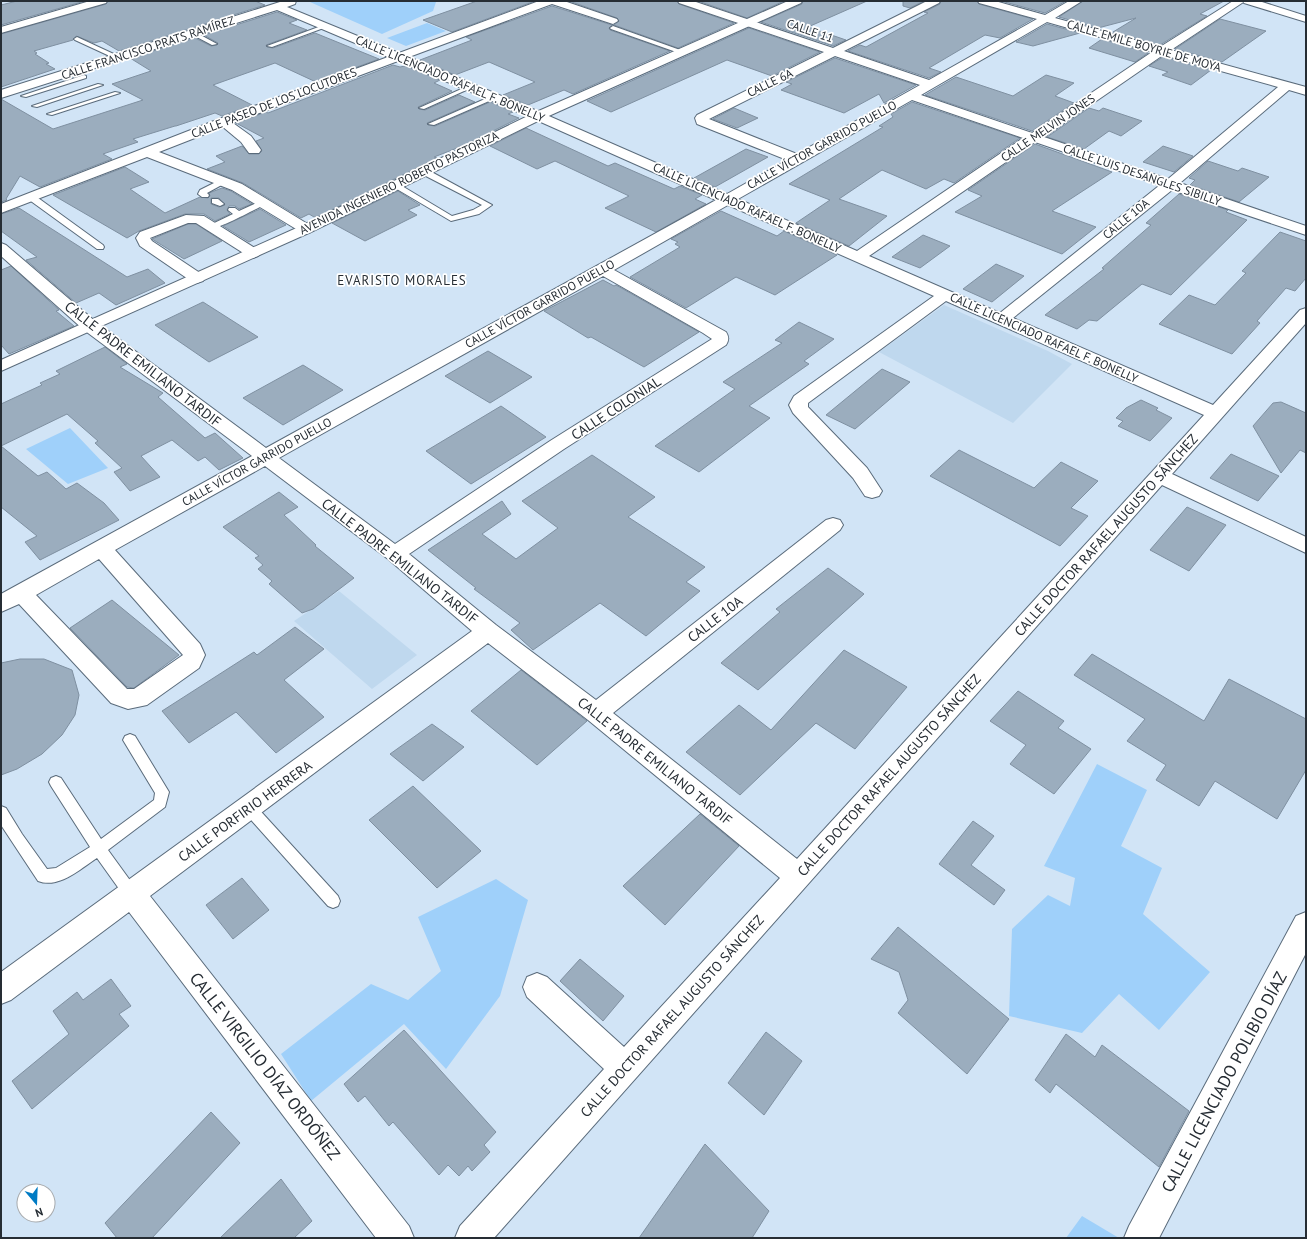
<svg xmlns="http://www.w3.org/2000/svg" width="1307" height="1239" font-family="'PT Sans',sans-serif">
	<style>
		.built { fill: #bfd8ee }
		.green { fill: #9fd0fa }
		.building { fill: #9badbe; stroke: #7f90a1; fill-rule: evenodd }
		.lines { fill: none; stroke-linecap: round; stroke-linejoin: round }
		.lane-casing { stroke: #5a6b7b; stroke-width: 2 }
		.street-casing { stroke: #5a6b7b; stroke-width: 2 }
		.secondary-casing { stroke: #5a6b7b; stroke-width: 2 }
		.lane { fill: #fff; fill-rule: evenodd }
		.street { fill: #fff; fill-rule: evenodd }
		.secondary { fill: #fff; fill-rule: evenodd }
		.labels { text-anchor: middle; stroke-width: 3.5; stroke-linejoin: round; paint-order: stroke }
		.far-street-label { font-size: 12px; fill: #262d34; stroke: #fff }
		.far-neighbourhood-label { font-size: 13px; letter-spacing: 1px; fill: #262d34; stroke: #fff }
		.street-label { font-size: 14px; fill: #262d34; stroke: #fff }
		.near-street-label { font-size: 17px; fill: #262d34; stroke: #fff }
	</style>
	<rect width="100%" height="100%" fill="#d1e4f6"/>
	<path class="built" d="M944,305L1048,351L1072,364L1013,423L879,352Z
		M339,591L417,655L372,689L294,621Z"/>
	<path class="green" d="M312,1H436V2L433,11L382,34L310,2Z
		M427,23L446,31L406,46L387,38Z
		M70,428L108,468L68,484L26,449Z
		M1097,764L1147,790L1121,846L1162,868L1143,914L1210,972L1159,1030L1119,994L1082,1033L1009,1016L1012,929L1048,895L1070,906L1075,878L1044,866Z
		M496,879L528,900L500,996L446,1069L404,1024L311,1101L281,1054L371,984L408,1000L441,971L418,917Z
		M1082,1216L1119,1238H1066Z"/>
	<path class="building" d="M17,1H85L1,25V5Z
		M108,1H255L265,5L119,51L102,41L94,43L76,36L73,40L34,51L37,53L35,54L49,63L46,64L55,69L1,87V34L106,4Z
		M477,1H535L452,32L423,20Z
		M569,1H677L679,4L734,23L678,48L614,25L619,21L617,18Z
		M698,1H784L747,18Z
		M803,1H867L808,27L846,40L833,46L761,22L802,4Z
		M903,1H924L910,8L903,6Z
		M941,1H977L979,4L1033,19L1000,38L985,35L929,68L941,72L929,78L848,51L860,45L866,47L928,13L924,12L940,4Z
		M1001,1H1066L1045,13Z
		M1083,1H1224L1200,14L1207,16L1160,45L1113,32L1136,18L1098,28L1059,17Z
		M552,6L612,25L609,28L610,30L670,51L573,94L564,90L528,105L503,95L535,82L489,62L455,75L420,60L472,40L466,37Z
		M277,12L297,20L289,23L307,30L266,45L267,47L273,48L315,33L379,59L316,82L275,63L213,85L252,105L222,116L215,113L176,126H175L133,139L138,142L103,154L112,159L40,187L20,176L6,199L7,200L1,202V99L53,129L143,100L112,84L151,71L130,58L195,38L211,46L217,45L218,43L204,35Z
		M1220,19L1266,31L1222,62L1175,49Z
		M1047,24L1080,33L1033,46L1016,42Z
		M749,28L820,52L772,76L727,60L611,112L587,101Z
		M1102,39L1148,53L1135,62L1089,48Z
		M1163,57L1211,70L1191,85L1162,75L1168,72L1149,66Z
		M835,58L916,85L884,103L879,94L844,113L781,90L792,84L786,82Z
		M393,65L400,67L405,66L440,80L434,83L452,91L418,107L419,109L425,110L459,95L475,102L427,123L428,125L435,126L490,102L513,112L508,114L519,118L465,145L434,157L437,158L319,216L314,217L309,214L301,218L243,183L207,169L225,162L216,156L242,146L249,154H259L262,151L256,141L264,138L236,123L266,112L268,113Z
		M1046,75L1074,83L1055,96L1074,103L1032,131L925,95L956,77L1013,96Z
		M912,102L1020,138L954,183L944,179L926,189L882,170L839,199L887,216L849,246L796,223L830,200L789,184L883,127L879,126L893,117L891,114Z
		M734,108L758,118L737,128L713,119Z
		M1089,108L1099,111L1103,108L1142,121L1121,136L1109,131L1084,149L1047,137Z
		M526,128L608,166L615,163L674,189L680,186L702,195L695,199L706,204L656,232L605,208L629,196L555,161L537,169L490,146Z
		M1035,144L1112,172L1052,211L1096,227L1062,254L955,212L982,196L968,190Z
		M1163,146L1193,156L1174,172L1143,162Z
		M746,149L768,157L715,187L694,178Z
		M1208,161L1238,171L1242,168L1269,177L1239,202L1190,185L1195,180L1189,178Z
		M125,167L149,182L130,189L165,213L200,197L208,198L210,196L209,193L222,188L231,191L252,204L239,209L235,206H229L227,210L230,214L215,221L204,214H185L139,231L127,238L53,195ZM211,198H219L225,205L219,207L211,204Z
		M398,191L420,205L408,210L417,215L365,241L332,223Z
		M1179,194L1228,210L1226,212L1247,220L1171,295L1142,284L1097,321L1089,320L1077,329L1045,315L1104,269L1102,268L1151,225L1146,223Z
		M19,208L127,277L148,269L165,283L116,305L99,293L76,303L26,260L37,257L1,231V214Z
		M260,209L286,225L249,242L223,226Z
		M721,211L777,236L784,231L837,255L775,295L736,277L686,308L630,277L680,247L675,244L678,242L671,239Z
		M188,224H196L222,241L184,259L152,239Z
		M1280,232L1306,241V278L1295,291L1286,288L1257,321L1260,323L1232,354L1159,324L1189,295L1215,305L1246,273L1242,271Z
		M923,235L950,246L920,268L892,257Z
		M996,264L1024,276L992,302L963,289Z
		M11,266L59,310L56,311L74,326L9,354L1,345V270Z
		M603,280L614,286L616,285L699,332L644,367L591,337L588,338L544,311Z
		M203,302L258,337L209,362L155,325Z
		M799,322L834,339L804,361L809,364L749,406L770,418L699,472L655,446L735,389L723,382L782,343L775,340Z
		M105,347L127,364L120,367L163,393L158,397L205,438L215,433L243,458L219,470L205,457L198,461L172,440L141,456L160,477L130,491L114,472L122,468L95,443L98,441L67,414L1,446L38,476L47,472L66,489L77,483L104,503L119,520L40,560L25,542L37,536L1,507V404L42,385L40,383L60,374L56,371Z
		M488,351L532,377L490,403L445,376Z
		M303,365L343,390L283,425L243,398Z
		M882,369L910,382L855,429L826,415Z
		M1141,400L1158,408L1156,410L1172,418L1150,441L1118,426L1123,421L1116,418L1126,408Z
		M1281,402L1306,413V453L1300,450L1281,473L1253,426L1273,403Z
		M501,406L546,437L471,484L426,451Z
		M959,450L1034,488L1061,462L1098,481L1071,508L1088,516L1060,546L930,476Z
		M1231,454L1279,476L1258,501L1210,478Z
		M592,455L655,497L628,517L705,567L686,582L700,591L646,636L600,603L533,650L511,630L520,623L474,589L476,588L428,550L502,501L511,514L482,534L516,559L558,528L522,501Z
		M279,492L298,507L284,515L316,545L315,546L354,578L313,609L302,613L269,584L272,581L258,569L263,565L255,558L259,556L223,527Z
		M1187,507L1226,525L1189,571L1150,550Z
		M828,568L864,594L758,690L721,663L780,612L776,609Z
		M112,600L179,655L134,688L127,687L70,628Z
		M295,627L324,649L284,680L324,717L276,753L236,712L189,743L162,711L254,652L257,655Z
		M844,650L907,687L855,749L816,723L740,795L686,752L739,705L771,730Z
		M1092,654L1204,721L1229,679L1306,719V770L1277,819L1215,781L1199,806L1156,780L1166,765L1127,741L1145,719L1074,675Z
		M20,659H44L72,670L79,695L75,715L62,735L42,754L17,769L1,775V663Z
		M521,670L587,721L537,765L471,711Z
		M1018,691L1064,721L1058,728L1091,749L1054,794L1010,764L1026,745L990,721Z
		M432,724L464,747L423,781L390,754Z
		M413,786L481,851L437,888L369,820Z
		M700,814L739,846L665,925L623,886Z
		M973,821L994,836L971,865L1005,890L994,905L939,864Z
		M242,878L269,910L233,939L206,905Z
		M898,927L1009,1019L967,1074L898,1013L908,1000L899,972L871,959Z
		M580,959L624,996L603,1021L560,981Z
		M111,979L131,1006L119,1014L129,1026L32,1109L12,1081L69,1034L53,1011L77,992L83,1000Z
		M404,1030L496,1132L484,1145L490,1152L472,1171L468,1166L459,1176L448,1165L439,1175L393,1122L389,1126L365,1096L358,1102L344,1084Z
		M766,1032L802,1061L764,1115L728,1083Z
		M1066,1034L1095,1057L1102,1045L1189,1111L1159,1167L1056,1084L1050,1093L1035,1080Z
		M211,1112L240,1143L152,1238H117L105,1223Z
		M705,1144L769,1211L752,1238H639Z
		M281,1179L312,1221L294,1238H220Z"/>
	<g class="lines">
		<defs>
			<path id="lane" d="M324,25L329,26L272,47L267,46Z
				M613,26L683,51L684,52L679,53L611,29L610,28Z
				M191,32H195L217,44L212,45L191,34Z
				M77,37L118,56L119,57L114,58L75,40L74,39Z
				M84,75L86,76V78L26,97L21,96Z
				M98,84L103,85L37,107L32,106Z
				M468,86L473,87L424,109L419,108Z
				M115,92L120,93L52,115L47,114Z
				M494,95L497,97L496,98L434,125L428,124Z
				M420,169H426L492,205L479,214L451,221L390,185L394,183H397L452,216L473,210L482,205L420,173Z
				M220,180H223L227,182L207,193L209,195L208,197H202L198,194L200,190Z
				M28,195H34L103,245L104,247L103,249H97L28,199Z
				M212,199H218L224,204L220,206L212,203Z
				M263,200L267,202L266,204C255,209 216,231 207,229L206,227L233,214L228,210L229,208H235L239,211Z
				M130,734L135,736L169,792L165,807L108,850L137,890L139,895L137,900L132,902L127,900L97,858C80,869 59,889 38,881L1,825V806L6,808L22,834L47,869L56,868L90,847L51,786L49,782L51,778L56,776L61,778L101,839L154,800L155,793L123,740L125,736Z
				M249,802L254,804L338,896L340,901L338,906L333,908L328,906L244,812L242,808L244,804Z"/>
			<path id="street" d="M90,1H107L106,3L1,33V27Z
				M283,1H296L295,4L287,7L399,53L539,1H564L617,19L618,21L613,24L552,4L409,57L542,113L727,194L787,160L697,124L695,118L697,115L824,52L679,3L678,1H693L833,48L927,1H940L939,3L844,51L929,80L1037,19L979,3L978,1H995L1045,15L1069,1H1082L1055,18L1160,47L1233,1H1245L1171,50L1306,87V95L1289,90L1180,183L1306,226V235L1172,190L1013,318L1213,405L1300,310L1306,308V323L1172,474L1306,537V553L1162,485L494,1238H455L460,1226L604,1069L527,997L523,987L527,977L537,973L547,977L624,1047L780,878L588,720L488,643L150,896L409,1226L414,1238H376L129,912L11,1000L1,1004V972L472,631L388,559L265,466L115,550L200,644L205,655L199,668L147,705L128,709L111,703L19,604L1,612V594L252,456L84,330L1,256V243L6,245L96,322L266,448L716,200L534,119L398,61L233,123L251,136L261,150L259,153H249L241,142L223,127L159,152L242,184L311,226L313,229L311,232L306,233L301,232L232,190L147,157L1,213V204L219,119L388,57L277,10L1,98V90ZM1047,22L1152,52L1032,133L921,95ZM1163,55L1278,87L1168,179L1044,137ZM835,56L920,85L797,154L709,119ZM912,100L1023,138L857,251L738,199ZM1035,142L1160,185L1000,313L869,256ZM728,205L934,296L794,396L789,405L793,413L853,478L865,496L872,498L879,496L882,491L867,468L808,407V403L946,301L1204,415L797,859L613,713L840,530L843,525L840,520L833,518L826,520L596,700L496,625L409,554L564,449L726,345C729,340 729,337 726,332L614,270ZM603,276L703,333L712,339L550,441L395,544L279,458ZM99,559L183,655L134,689H127L36,595Z
				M186,215L204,216L258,250L261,253L258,256L253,258L248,256L196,223H188L150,238L152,241L203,275L205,278L203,281L197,283L191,281L140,246L136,238L140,232Z
				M1306,912V953L1159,1238H1124L1129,1226L1296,916Z"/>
			<path id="secondary" d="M788,1H802L801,3L542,119L311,232L1,371V360L301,226L534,113Z
				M1243,1H1259L1306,16V22L1244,3Z"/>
		</defs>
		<use href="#lane" class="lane-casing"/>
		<use href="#street" class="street-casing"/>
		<use href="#secondary" class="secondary-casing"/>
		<use href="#lane" class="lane"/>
		<use href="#street" class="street"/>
		<use href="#secondary" class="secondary"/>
	</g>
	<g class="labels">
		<g class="far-street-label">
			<text transform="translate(810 31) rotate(19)" y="4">CALLE 11</text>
			<text transform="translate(1144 46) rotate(16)" y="4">CALLE EMILE BOYRIE DE MOYA</text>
			<text transform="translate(148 48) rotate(-18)" y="4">CALLE FRANCISCO PRATS RAMÍREZ</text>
			<text transform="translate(450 79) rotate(23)" y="4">CALLE LICENCIADO RAFAEL F. BONELLY</text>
			<text transform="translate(770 83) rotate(-26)" y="4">CALLE 6A</text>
			<text transform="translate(274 103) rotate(-21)" y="4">CALLE PASEO DE LOS LOCUTORES</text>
			<text transform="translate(1048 128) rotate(-34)" y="4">CALLE MELVIN JONES</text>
			<text transform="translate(822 145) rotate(-29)" y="4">CALLE VÍCTOR GARRIDO PUELLO</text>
			<text transform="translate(1142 175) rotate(19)" y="4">CALLE LUIS DESANGLES SIBILLY</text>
			<text transform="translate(399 183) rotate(-26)" y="4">AVENIDA INGENIERO ROBERTO PASTORIZA</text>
			<text transform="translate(747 208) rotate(24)" y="4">CALLE LICENCIADO RAFAEL F. BONELLY</text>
			<text transform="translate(1126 219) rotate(-39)" y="4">CALLE 10A</text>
			<text transform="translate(540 304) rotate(-29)" y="4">CALLE VÍCTOR GARRIDO PUELLO</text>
			<text transform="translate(1044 338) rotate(24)" y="4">CALLE LICENCIADO RAFAEL F. BONELLY</text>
			<text transform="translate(257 462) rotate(-29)" y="4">CALLE VÍCTOR GARRIDO PUELLO</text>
		</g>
		<g class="far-neighbourhood-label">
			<text x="402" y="285">EVARISTO MORALES</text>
		</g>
		<g class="street-label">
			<text transform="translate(143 364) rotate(38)" y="5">CALLE PADRE EMILIANO TARDIF</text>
			<text transform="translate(616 408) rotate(-33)" y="5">CALLE COLONIAL</text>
			<text transform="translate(1106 535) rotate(-48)" y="5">CALLE DOCTOR RAFAEL AUGUSTO SÁNCHEZ</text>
			<text transform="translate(400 561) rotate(38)" y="5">CALLE PADRE EMILIANO TARDIF</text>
			<text transform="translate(715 619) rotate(-38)" y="5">CALLE 10A</text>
			<text transform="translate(655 761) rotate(39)" y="5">CALLE PADRE EMILIANO TARDIF</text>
			<text transform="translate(889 775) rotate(-48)" y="5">CALLE DOCTOR RAFAEL AUGUSTO SÁNCHEZ</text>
			<text transform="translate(245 811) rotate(-36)" y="5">CALLE PORFIRIO HERRERA</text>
			<text transform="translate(672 1016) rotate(-48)" y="5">CALLE DOCTOR RAFAEL AUGUSTO SÁNCHEZ</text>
		</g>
		<g class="near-street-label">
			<text transform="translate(265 1066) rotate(52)" y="6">CALLE VIRGILIO DÍAZ ORDÓÑEZ</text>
			<text transform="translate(1224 1082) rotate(-62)" y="6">CALLE LICENCIADO POLIBIO DÍAZ</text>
		</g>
	</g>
	<rect width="1307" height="1239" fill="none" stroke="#262d34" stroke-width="4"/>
	<g transform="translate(36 1203) rotate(161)"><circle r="19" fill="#ffffff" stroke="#a8abae"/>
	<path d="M0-3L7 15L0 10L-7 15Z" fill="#007bc4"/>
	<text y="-6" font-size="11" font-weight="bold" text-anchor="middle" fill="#262d34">N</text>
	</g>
</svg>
